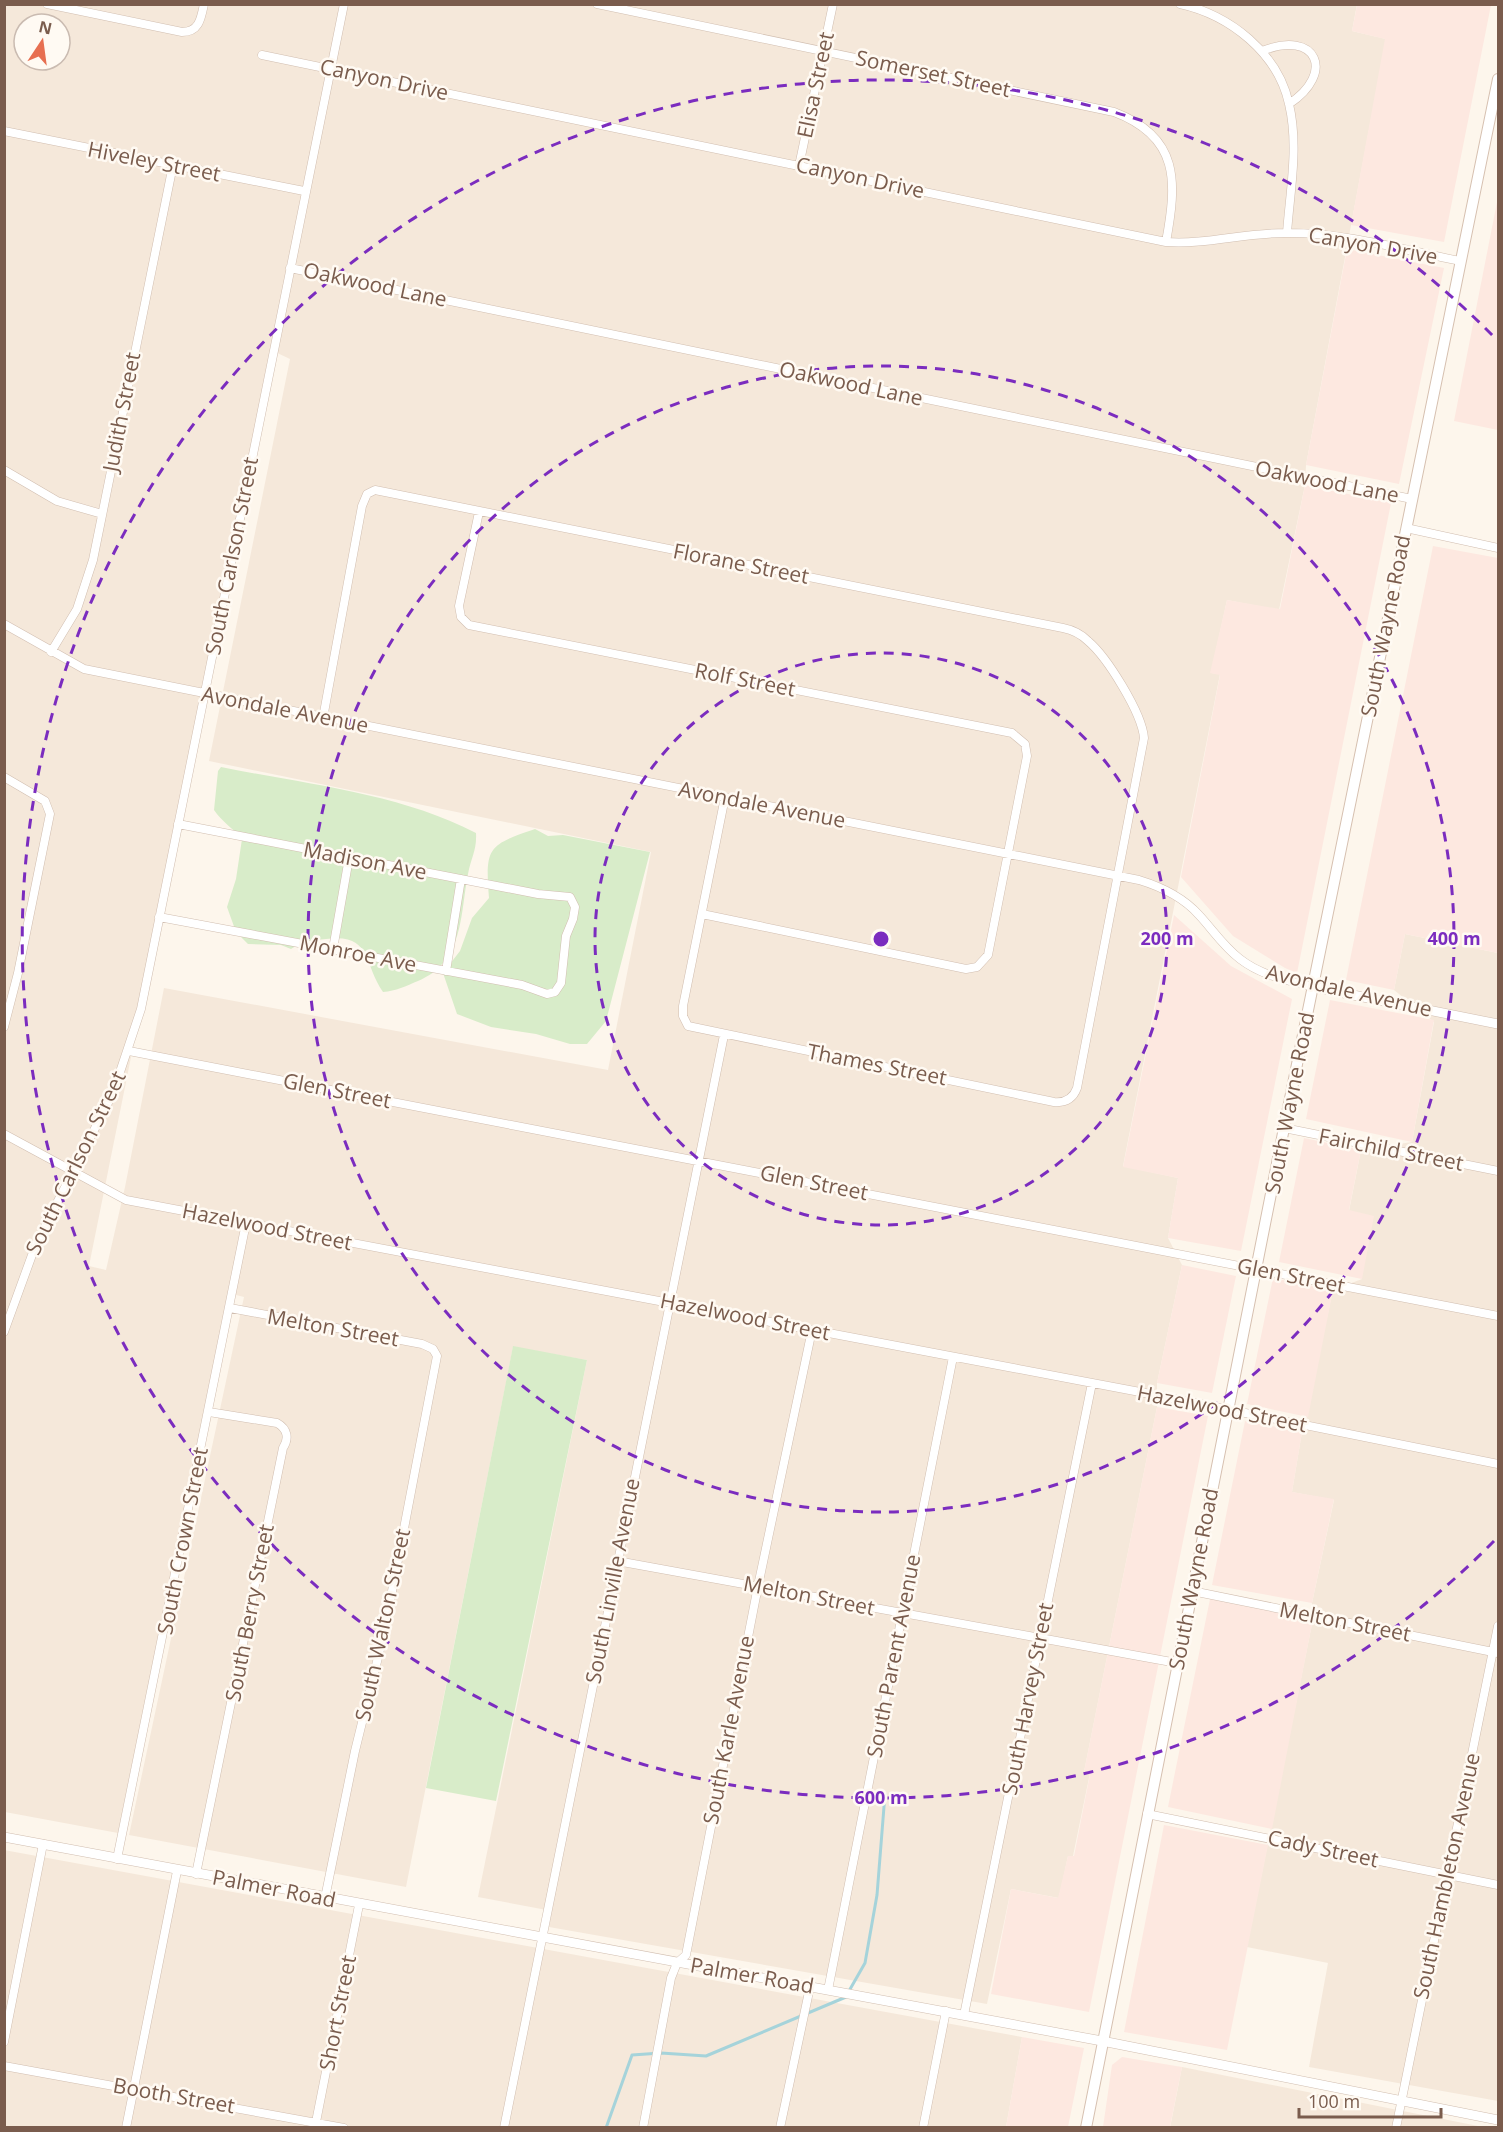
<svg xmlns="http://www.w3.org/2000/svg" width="1503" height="2132" font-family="'Open Sans',sans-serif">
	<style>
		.residential { fill: #f5e8da; fill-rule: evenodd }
		.commercial { fill: #fde8e0 }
		.green { fill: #d8ecc9 }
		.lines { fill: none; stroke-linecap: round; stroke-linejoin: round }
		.stream { stroke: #a5d3da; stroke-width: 3 }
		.minor-casing { stroke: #d1beb0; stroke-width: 9 }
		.tertiary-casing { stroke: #d1beb0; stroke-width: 10 }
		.secondary-casing { stroke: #d6c0b0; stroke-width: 12 }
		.minor { stroke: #fff; stroke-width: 8 }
		.tertiary { stroke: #fff; stroke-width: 9 }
		.secondary { stroke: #fff; stroke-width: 10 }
		.ring { fill: none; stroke: #7b2cbf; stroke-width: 3; stroke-dasharray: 10 8 }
		.labels { text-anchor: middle; stroke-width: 5; stroke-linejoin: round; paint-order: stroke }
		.street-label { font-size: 21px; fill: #7a5c4d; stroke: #fffaf3 }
		.centre { fill: #7b2cbf; stroke: #fffaf3; stroke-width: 3 }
		.ring-label { font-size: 18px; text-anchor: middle; font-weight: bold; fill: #7b2cbf; stroke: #fffaf3; stroke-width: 5; stroke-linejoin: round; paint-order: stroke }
	</style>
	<rect width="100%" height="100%" fill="#fdf6ec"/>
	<path class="residential" d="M1357,4L1352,31L1386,39L1306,465L1305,485L1279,610L1227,600L1211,673L1220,674L1123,1166L1178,1178L1168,1238L1182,1265L1157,1383V1407L1084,1772L1090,1773L1073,1856H1068L1059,1898L1011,1889L987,2004L549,1927L552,1911L478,1897L587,1360L513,1347L406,1887L129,1835L244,1297L228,1293L118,1833L5,1812L4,5ZM24,24H60V60H24ZM273,351L290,359L209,761L651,852L608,1070L164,988L125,1187L106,1270L89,1266Z
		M1405,934L1498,953V2101L1309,2067L1328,1963L1247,1947L1313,1619L1312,1603L1334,1500L1292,1492L1302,1432L1333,1290L1362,1279L1349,1211L1361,1150L1412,1142L1434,1022L1394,990Z
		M4,1850L1022,2037L1006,2127H5Z
		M1182,2067L1483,2127L1170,2128Z"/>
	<path class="commercial" d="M1357,5H1491L1444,242L1351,225L1385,39L1352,31Z
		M1498,197V430L1454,421Z
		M1347,249L1444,268L1399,484L1306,465Z
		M1305,485L1391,503L1297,973L1285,968L1233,936L1181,877L1220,675L1210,673L1227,600L1280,609Z
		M1433,546L1498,558V953L1405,934L1394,990L1346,980Z
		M1174,915L1231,966L1292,999L1241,1251L1168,1238L1178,1178L1123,1167Z
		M1330,1000L1434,1020L1412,1142L1306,1119Z
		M1304,1138L1361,1150L1349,1210L1374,1216L1362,1279L1279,1262Z
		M1182,1265L1236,1276L1212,1393L1157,1383Z
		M1273,1278L1333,1290L1308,1417L1247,1404Z
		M1157,1407L1208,1416L1089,2012L991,1994L1011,1889L1058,1898L1068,1856H1074L1090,1774L1084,1772Z
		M1245,1421L1302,1432L1292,1492L1334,1499L1312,1603L1212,1585Z
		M1210,1599L1313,1619L1272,1829L1168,1807Z
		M1164,1825L1268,1845L1227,2050L1124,2032Z
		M1022,2037L1084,2048L1068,2127H1006Z
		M1122,2057L1182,2067L1170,2127H1103L1112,2065Z"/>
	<path class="green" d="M221,767C305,784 399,793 476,833C477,850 471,858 468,874C460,915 464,962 418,981C406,986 396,991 383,992C363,963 372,933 326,939C313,940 302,942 291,949L281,945L248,944L236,932L227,907L236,879L242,839C233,828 222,822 214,810L218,771Z
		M535,829L548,836L563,835L650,852L606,1021L587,1044H570L536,1034L491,1027L457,1014L443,973L460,951L472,918L489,898C485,847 488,845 535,829Z
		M513,1346L587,1360L496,1801L426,1788Z"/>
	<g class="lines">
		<path class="stream" d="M849,1991L865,1963L877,1895L885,1794
			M606,2128L632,2055L661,2053L706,2056L846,1997"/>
		<defs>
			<path id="minor" d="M47,4L182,32C199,32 201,19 204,4
				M597,4L1114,112C1180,137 1177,182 1166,242
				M1180,4C1230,15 1278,53 1289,104C1299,146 1290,191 1287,233
				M1262,51C1317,29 1336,73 1289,104
				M262,55L1166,242C1207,245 1247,232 1289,233C1347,233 1404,250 1460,261
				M4,131L304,191
				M799,166L833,4
				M290,268L1412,499
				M4,470L57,501L102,514
				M479,512L459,606L461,617L469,625L1012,733L1025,744L1027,756L988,955L977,967L966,969L702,914
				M1406,528L1498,548
				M4,624L84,669L1139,880C1162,887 1183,897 1199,915C1213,930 1223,946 1240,959C1262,976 1287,980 1313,987
				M51,652L77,609L93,560L173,165
				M323,718L362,506L367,494L375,490L1063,628C1073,630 1081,634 1088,641C1107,657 1142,713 1144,738L1077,1088C1073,1099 1065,1103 1054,1102L688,1026L683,1016V1006L725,797
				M4,777L45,801L50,814L18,973L4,1027
				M159,917L522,985L547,994L555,992L561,983L566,936L573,919L575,907L570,897L538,894L178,824
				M333,949L349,858
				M446,971L461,879
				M129,1051L1498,1316
				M1284,1128L1498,1171
				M4,1134L126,1200L1161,1396L1498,1464
				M230,1308L422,1344L433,1349L437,1356L384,1633L355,1751L325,1898
				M4,1332L36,1244L113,1093L141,1009L344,4
				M617,1561L1177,1663
				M1192,1591L1498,1653
				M1147,1814L1498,1885
				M117,1859L246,1223
				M196,1874L283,1448C289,1439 288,1429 277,1423L209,1412
				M828,1990L953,1357
				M964,2015L1092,1383
				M4,2042L43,1844
				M4,2066L344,2128
				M316,2122L359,1905
				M126,2128L177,1871
				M504,2128L724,1035
				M643,2128L671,1978L677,1963L686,1955L758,1586L812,1330
				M780,2128L810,1987
				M923,2128L946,2011
				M1396,2128L1498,1626"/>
			<path id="tertiary" d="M1313,987L1498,1024
				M4,1837L1102,2041L1498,2120"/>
			<path id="secondary" d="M1086,2128L1284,1128L1498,79"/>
		</defs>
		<use href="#minor" class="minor-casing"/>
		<use href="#tertiary" class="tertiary-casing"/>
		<use href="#secondary" class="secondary-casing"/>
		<use href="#minor" class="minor"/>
		<use href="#tertiary" class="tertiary"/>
		<use href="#secondary" class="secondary"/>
	</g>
	<g class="ring">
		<circle cx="881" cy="939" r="286"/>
		<circle cx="881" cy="939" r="573"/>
		<path d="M1494 1541A859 859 0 1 1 1494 337"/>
	</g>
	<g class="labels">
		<g class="street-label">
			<text transform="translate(933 74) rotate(12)" y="7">Somerset Street</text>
			<text transform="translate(384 80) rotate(12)" y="7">Canyon Drive</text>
			<text transform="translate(816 85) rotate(-78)" y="7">Elisa Street</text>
			<text transform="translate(154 162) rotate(11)" y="7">Hiveley Street</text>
			<text transform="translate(860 178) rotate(12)" y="7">Canyon Drive</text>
			<text transform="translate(1373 246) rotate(10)" y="7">Canyon Drive</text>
			<text transform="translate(375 285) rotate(12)" y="7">Oakwood Lane</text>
			<text transform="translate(851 384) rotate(12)" y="7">Oakwood Lane</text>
			<text transform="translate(122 412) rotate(-79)" y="7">Judith Street</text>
			<text transform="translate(1327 482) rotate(11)" y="7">Oakwood Lane</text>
			<text transform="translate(232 556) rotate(-79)" y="7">South Carlson Street</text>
			<text transform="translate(741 564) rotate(11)" y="7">Florane Street</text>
			<text transform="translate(1386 626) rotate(-79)" y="7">South Wayne Road</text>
			<text transform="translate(745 680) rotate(11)" y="7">Rolf Street</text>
			<text transform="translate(285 710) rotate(11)" y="7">Avondale Avenue</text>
			<text transform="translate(762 805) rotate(11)" y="7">Avondale Avenue</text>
			<text transform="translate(365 861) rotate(11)" y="7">Madison Ave</text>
			<text transform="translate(358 954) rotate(11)" y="7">Monroe Ave</text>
			<text transform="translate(1349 991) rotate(13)" y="7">Avondale Avenue</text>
			<text transform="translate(877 1065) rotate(11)" y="7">Thames Street</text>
			<text transform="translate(337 1091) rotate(11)" y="7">Glen Street</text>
			<text transform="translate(1290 1103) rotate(-79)" y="7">South Wayne Road</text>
			<text transform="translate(1391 1150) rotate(11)" y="7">Fairchild Street</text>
			<text transform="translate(76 1163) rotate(-64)" y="7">South Carlson Street</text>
			<text transform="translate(814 1183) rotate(11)" y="7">Glen Street</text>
			<text transform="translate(267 1227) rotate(11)" y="7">Hazelwood Street</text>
			<text transform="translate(1291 1276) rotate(11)" y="7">Glen Street</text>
			<text transform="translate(745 1317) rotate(11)" y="7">Hazelwood Street</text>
			<text transform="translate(333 1328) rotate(10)" y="7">Melton Street</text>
			<text transform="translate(1222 1409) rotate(11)" y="7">Hazelwood Street</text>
			<text transform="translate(183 1541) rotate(-79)" y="7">South Crown Street</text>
			<text transform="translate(1194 1579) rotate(-79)" y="7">South Wayne Road</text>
			<text transform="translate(613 1581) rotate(-79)" y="7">South Linville Avenue</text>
			<text transform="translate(809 1596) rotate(11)" y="7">Melton Street</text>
			<text transform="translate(250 1613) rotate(-79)" y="7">South Berry Street</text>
			<text transform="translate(1345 1622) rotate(11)" y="7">Melton Street</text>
			<text transform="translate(383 1625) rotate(-78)" y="7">South Walton Street</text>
			<text transform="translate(894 1656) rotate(-79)" y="7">South Parent Avenue</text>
			<text transform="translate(1028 1699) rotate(-79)" y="7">South Harvey Street</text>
			<text transform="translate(729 1730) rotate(-79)" y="7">South Karle Avenue</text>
			<text transform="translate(1323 1849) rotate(12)" y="7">Cady Street</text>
			<text transform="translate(1447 1876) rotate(-78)" y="7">South Hambleton Avenue</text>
			<text transform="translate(274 1889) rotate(11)" y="7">Palmer Road</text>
			<text transform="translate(752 1976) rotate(10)" y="7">Palmer Road</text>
			<text transform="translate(338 2013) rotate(-79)" y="7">Short Street</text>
			<text transform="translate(174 2096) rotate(10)" y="7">Booth Street</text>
		</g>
	</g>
	<circle cx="881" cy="939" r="9" class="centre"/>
	<g class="ring-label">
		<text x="1167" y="945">200 m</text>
		<text x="1454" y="945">400 m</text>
		<text x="881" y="1804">600 m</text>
	</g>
	<rect width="1503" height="2132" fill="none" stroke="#7a5c4d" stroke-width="12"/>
	<g transform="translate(42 42) rotate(13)"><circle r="28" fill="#fffaf3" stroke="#cabbb1" stroke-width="1.5"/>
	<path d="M0-4.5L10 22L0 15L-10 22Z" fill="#e76f51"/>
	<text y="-9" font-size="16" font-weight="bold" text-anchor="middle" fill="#7a5c4d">N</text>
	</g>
	<path d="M1299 2108v9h142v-9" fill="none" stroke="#7a5c4d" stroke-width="3"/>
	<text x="1308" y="2108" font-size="18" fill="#7a5c4d" stroke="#fffaf3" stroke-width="4.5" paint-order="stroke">100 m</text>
</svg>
